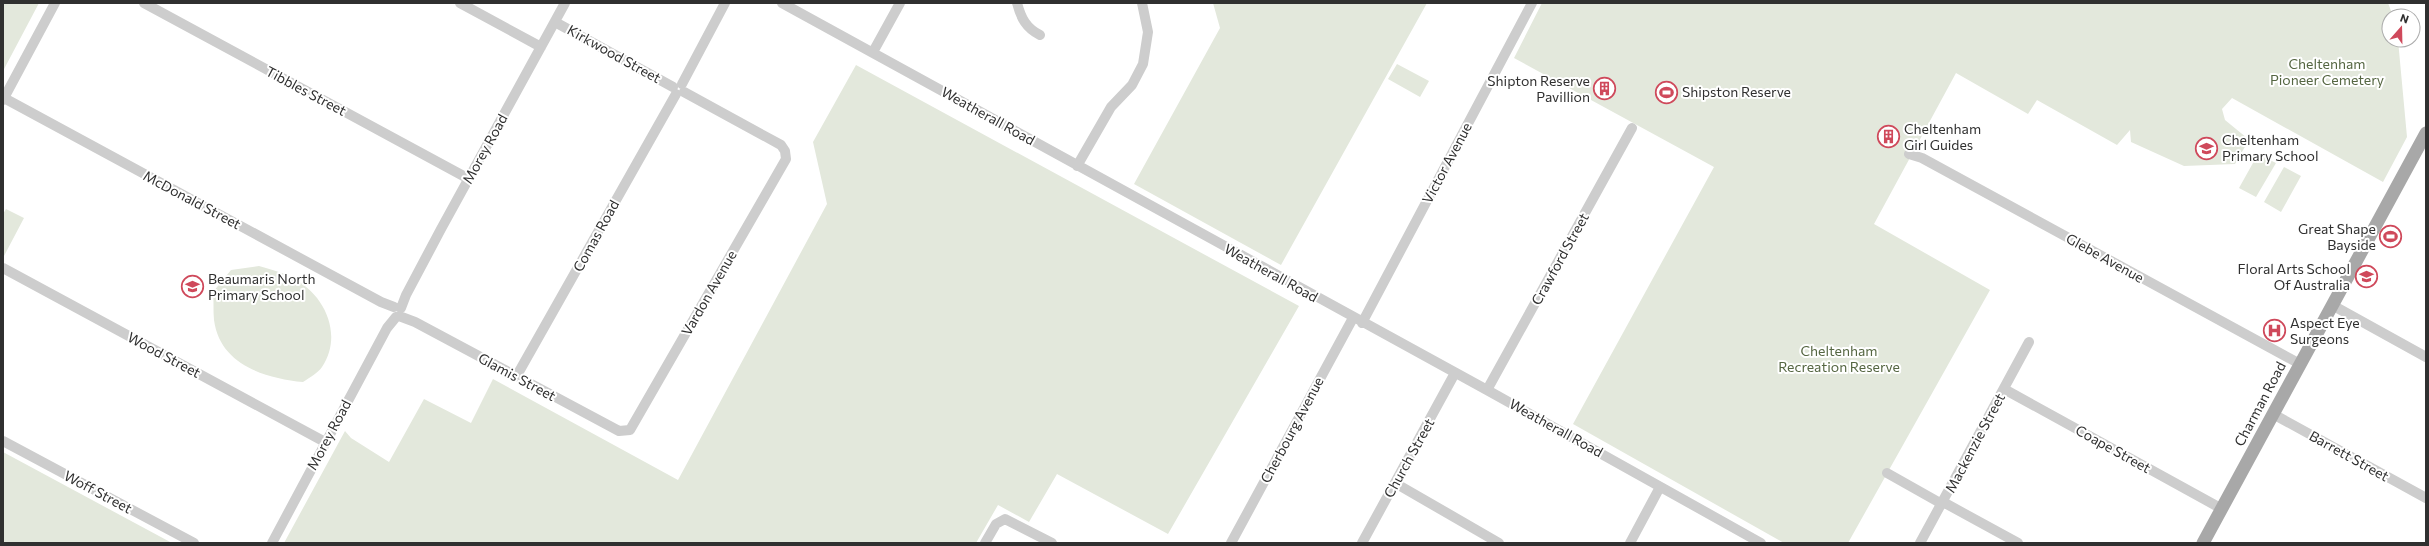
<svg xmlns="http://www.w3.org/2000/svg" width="2429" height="546" font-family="Commissioner,sans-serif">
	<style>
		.green { fill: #e3e8dc }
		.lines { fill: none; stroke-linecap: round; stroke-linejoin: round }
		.minor { stroke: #cdcdcd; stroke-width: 10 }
		.major { stroke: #a8a8a8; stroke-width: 13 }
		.labels { text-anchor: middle; stroke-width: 4; stroke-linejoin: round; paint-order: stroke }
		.street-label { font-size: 14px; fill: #303030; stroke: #fff }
		.park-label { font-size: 14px; fill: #556642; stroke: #fff }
		.poi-label { font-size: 14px; fill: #303030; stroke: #fff; text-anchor: start }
	</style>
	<rect width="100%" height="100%" fill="#fff"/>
	<path class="green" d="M3,3H39L3,71Z
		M1213,3H1427L1281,265L1134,184L1220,28Z
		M1542,3H2388L2393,16H2389V40H2398L2407,137L2383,182L2232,98L2222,109L2225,120L2247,138L2246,145L2235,164L2184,166L2131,142L2130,130L2117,145L2037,100L2028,114L1956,73L1874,224L1990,290L1848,543H1784L1573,424L1714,167L1514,58Z
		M1397,64L1429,81L1420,97L1388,79Z
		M856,65L1299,306L1168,534L1057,474L1029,522L998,505L976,543H284L345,431L351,438L389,462L424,399L471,423L493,379L678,480L827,204L813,142Z
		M2258,154L2276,163L2256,197L2239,188Z
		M2284,167L2301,176L2281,212L2264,202Z
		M6,209L24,218L4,256L3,214Z
		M259,266C269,269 281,272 291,277C324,293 344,334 322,367C318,373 309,378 303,382C265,378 220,365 214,320C213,311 214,301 213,292L231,270Z
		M3,452L172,543H3Z"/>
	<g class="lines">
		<path class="minor" d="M144,3L469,179
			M460,3L541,47
			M782,3L1487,390L1761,543
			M1017,3C1021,18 1026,28 1040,35
			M555,22L673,87
			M873,52L900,3
			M682,84L725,3
			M4,98L381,302L394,307
			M3,100L55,3
			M1909,154L1922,158L2300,364
			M1077,166L1111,107L1132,85L1143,64L1148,32L1142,3
			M3,268L325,442
			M2332,305L2426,357
			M401,308L406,295L441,229L565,3
			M399,316L415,322L619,431L630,430L786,159L785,151L781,145L684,92
			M1362,323L1532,3
			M516,377L676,94
			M2004,389L2222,509
			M1487,390L1632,128
			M2273,414L2426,498
			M3,441L194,543
			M1887,473L1942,504
			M1395,483L1499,543
			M1943,502L2018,543
			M272,543L387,328L396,317
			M985,543L996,524L1005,519L1052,543
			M1231,543L1353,318
			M1362,543L1455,373
			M1630,543L1660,487
			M1920,543L2029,342"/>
		<path class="major" d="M2203,543L2426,133"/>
	</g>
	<defs>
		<symbol id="building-ring" viewBox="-11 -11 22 22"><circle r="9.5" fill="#fff" stroke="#cf495b" stroke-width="1.5"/><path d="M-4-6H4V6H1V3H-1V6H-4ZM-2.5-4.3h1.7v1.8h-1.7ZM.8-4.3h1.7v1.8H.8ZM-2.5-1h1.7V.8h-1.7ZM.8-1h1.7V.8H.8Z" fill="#cf495b"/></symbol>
		<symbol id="stadium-ring" viewBox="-11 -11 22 22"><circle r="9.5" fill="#fff" stroke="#cf495b" stroke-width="1.5"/><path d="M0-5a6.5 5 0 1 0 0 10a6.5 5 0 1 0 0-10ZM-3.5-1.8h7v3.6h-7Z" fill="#cf495b"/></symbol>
		<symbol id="school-ring" viewBox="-11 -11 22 22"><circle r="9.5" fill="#fff" stroke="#cf495b" stroke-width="1.5"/><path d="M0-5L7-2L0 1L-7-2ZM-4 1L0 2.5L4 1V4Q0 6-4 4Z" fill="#cf495b"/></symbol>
		<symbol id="university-ring" viewBox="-11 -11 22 22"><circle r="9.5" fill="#fff" stroke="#cf495b" stroke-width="1.5"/><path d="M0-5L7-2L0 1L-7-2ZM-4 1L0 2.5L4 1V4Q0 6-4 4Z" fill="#cf495b"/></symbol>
		<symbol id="hospital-ring" viewBox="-11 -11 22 22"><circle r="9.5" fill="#fff" stroke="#cf495b" stroke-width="1.5"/><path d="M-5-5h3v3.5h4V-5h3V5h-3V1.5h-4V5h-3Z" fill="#cf495b"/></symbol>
	</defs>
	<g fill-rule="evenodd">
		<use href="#building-ring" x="1592" y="76" width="25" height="25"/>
		<use href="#stadium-ring" x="1654" y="80" width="25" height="25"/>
		<use href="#building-ring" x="1876" y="124" width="25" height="25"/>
		<use href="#school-ring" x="2194" y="136" width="25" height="25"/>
		<use href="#stadium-ring" x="2378" y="224" width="25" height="25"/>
		<use href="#university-ring" x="2354" y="264" width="25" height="25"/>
		<use href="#school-ring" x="180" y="274" width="25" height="25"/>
		<use href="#hospital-ring" x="2262" y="318" width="25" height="25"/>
	</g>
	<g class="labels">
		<g class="street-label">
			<text transform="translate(614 54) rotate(29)" y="5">Kirkwood Street</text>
			<text transform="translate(306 91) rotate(28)" y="5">Tibbles Street</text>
			<text transform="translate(988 116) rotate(29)" y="5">Weatherall Road</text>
			<text transform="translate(485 149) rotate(-61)" y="5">Morey Road</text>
			<text transform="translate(1447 163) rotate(-62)" y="5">Victor Avenue</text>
			<text transform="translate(192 200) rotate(28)" y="5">McDonald Street</text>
			<text transform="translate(596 236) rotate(-61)" y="5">Comas Road</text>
			<text transform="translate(2105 258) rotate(29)" y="5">Glebe Avenue</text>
			<text transform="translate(1560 259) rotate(-61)" y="5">Crawford Street</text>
			<text transform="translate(1271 273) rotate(29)" y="5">Weatherall Road</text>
			<text transform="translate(709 293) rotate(-60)" y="5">Vardon Avenue</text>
			<text transform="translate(164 355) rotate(28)" y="5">Wood Street</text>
			<text transform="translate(517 377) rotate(28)" y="5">Glamis Street</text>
			<text transform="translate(2260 404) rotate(-62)" y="5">Charman Road</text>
			<text transform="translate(1556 428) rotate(29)" y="5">Weatherall Road</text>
			<text transform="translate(1292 430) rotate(-62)" y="5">Cherbourg Avenue</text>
			<text transform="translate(329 435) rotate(-62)" y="5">Morey Road</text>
			<text transform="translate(1975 443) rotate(-62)" y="5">Mackenzie Street</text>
			<text transform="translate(2113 449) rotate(29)" y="5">Coape Street</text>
			<text transform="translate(2349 456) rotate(29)" y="5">Barrett Street</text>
			<text transform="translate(1409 458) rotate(-61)" y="5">Church Street</text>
			<text transform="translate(98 492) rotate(28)" y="5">Woff Street</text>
		</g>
		<g class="park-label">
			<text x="2327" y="69">Cheltenham<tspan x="2327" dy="16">Pioneer Cemetery</tspan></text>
			<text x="1839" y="356">Cheltenham<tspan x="1839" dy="16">Recreation Reserve</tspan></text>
		</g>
		<g class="poi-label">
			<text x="1590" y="86" text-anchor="end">Shipton Reserve<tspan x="1590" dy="16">Pavillion</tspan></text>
			<text x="1682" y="97">Shipston Reserve</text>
			<text x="1904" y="134">Cheltenham<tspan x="1904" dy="16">Girl Guides</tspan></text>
			<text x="2222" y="145">Cheltenham<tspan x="2222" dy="16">Primary School</tspan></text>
			<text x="2376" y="234" text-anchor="end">Great Shape<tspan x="2376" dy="16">Bayside</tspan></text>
			<text x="2350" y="274" text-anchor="end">Floral Arts School<tspan x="2350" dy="16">Of Australia</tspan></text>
			<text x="208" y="284">Beaumaris North<tspan x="208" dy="16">Primary School</tspan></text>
			<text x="2290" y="328">Aspect Eye<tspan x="2290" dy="16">Surgeons</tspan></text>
		</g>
	</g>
	<rect width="2429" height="546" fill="none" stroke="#303030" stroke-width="8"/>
	<g transform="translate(2401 28) rotate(20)"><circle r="19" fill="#ffffff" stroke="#acacac"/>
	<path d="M0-3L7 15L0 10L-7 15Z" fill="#cf495b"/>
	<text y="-6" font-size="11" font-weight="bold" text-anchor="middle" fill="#303030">N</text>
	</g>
</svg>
